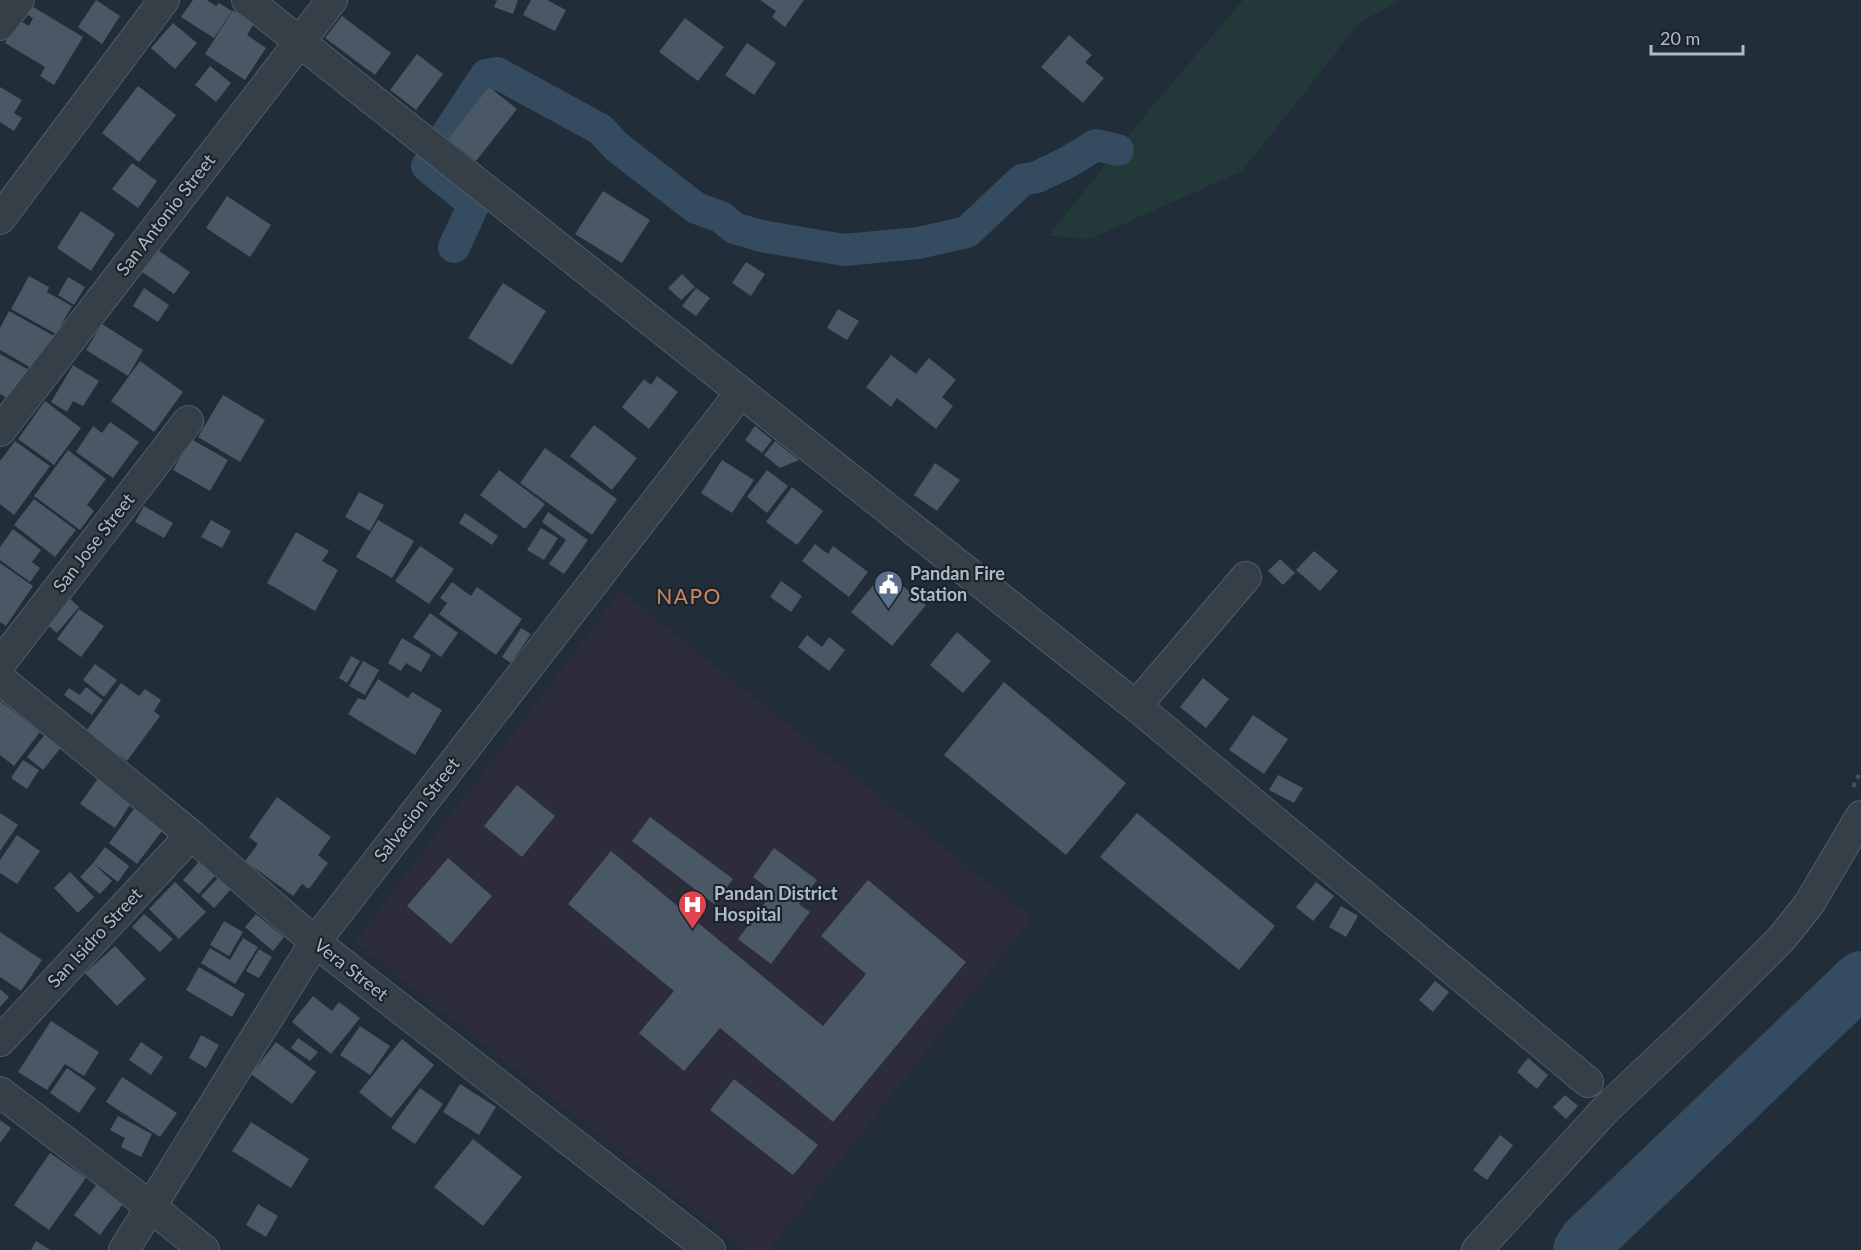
<svg xmlns="http://www.w3.org/2000/svg" width="1861" height="1250" font-family="Lato,sans-serif">
	<style>
		.medical { fill: #2d2c3a }
		.green { fill: #233939 }
		.lines { fill: none; stroke-linecap: round; stroke-linejoin: round }
		.canal { stroke: #354b5f; stroke-width: 32 }
		.river { stroke: #354b5f; stroke-width: 56 }
		.building { fill: #495864 }
		.street-casing { stroke: #525d66; stroke-width: 32 }
		.path { stroke: #415556; stroke-width: 4; stroke-dasharray: 4.5 4.5; stroke-linecap: butt }
		.street { stroke: #353f48; stroke-width: 30 }
		.labels { text-anchor: middle; stroke-width: 4.5; stroke-linejoin: round; paint-order: stroke }
		.street-label { font-size: 18px; fill: #afbac5; stroke: #1a242d }
		.poi-label { font-size: 18px; font-weight: bold; fill: #afbac5; stroke: #1a242d; text-anchor: start }
		.quarter-label { font-size: 21px; letter-spacing: 1.5px; fill: #d1855e; stroke: #1a242d }
	</style>
	<rect width="100%" height="100%" fill="#212d38"/>
	<path class="medical" d="M621,591L1032,918L769,1250H745L354,942Z"/>
	<path class="green" d="M1243,0H1402L1360,22L1242,171L1090,239L1048,236L1150,109Z"/>
	<g class="lines">
		<path class="canal" d="M443,140L486,75L497,73L600,129L617,147L696,208L721,217L734,228L761,236L844,250L918,243L967,232L1022,180L1037,177L1068,162L1096,145L1118,150
			M429,164L427,166L474,204L454,247"/>
		<path class="river" d="M1581,1250L1587,1241L1861,979"/>
	</g>
	<path class="building" d="M96,0L120,16L102,44L78,27Z
		M193,0H207L216,6L219,3L232,11L214,38L181,17Z
		M497,0H518L513,14L494,7Z
		M531,0H547L566,10L555,31L523,15Z
		M760,0H804L785,27L772,17L776,11Z
		M30,5L83,37L54,85L40,76L45,67L5,43L19,20L29,26L33,18L24,13Z
		M233,10L254,24L247,35L266,48L245,80L205,54Z
		M342,16L391,53L375,75L325,38Z
		M685,18L724,47L698,81L659,52Z
		M173,23L197,43L175,69L151,48Z
		M1069,35L1092,55L1085,62L1104,78L1083,103L1041,67Z
		M747,43L776,63L754,95L725,75Z
		M417,54L443,74L416,110L390,90Z
		M210,66L231,83L216,102L195,85Z
		M138,86L176,115L139,162L102,133Z
		M0,87L22,100L14,113L22,118L14,131L0,122Z
		M489,87L517,109L476,161L448,139Z
		M132,163L157,181L138,208L112,189Z
		M603,191L650,220L622,263L575,234Z
		M227,196L271,225L250,257L206,228Z
		M81,211L115,234L91,271L57,248Z
		M156,249L190,272L174,294L141,271Z
		M746,262L765,274L751,296L732,283Z
		M682,274L695,287L681,300L668,288Z
		M29,276L49,287L47,292L72,306L56,334L11,309Z
		M68,277L85,287L74,305L58,295Z
		M503,283L546,311L512,365L468,338Z
		M144,288L169,305L158,322L133,306Z
		M696,288L710,298L696,316L682,306Z
		M838,309L859,321L847,340L827,328Z
		M9,311L54,336L35,370L0,350V328Z
		M102,324L143,350L128,376L86,350Z
		M0,354L29,370L12,401L0,394Z
		M891,355L916,374L929,358L956,380L942,397L953,406L936,429L897,398L891,407L866,387Z
		M140,361L183,392L154,432L111,401Z
		M73,365L99,381L83,406L73,401L67,412L51,402Z
		M657,376L678,392L649,429L622,407L644,379L651,385Z
		M223,395L265,420L240,462L198,437Z
		M45,401L81,428L54,465L18,439Z
		M110,422L139,442L113,478L76,452L93,426L102,433Z
		M594,425L637,458L612,490L570,456Z
		M755,426L772,440L762,453L745,440Z
		M191,439L228,460L210,491L173,470Z
		M15,441L50,466L14,515L0,504V461Z
		M775,441L799,460L780,468L764,455Z
		M545,448L617,499L592,535L520,483Z
		M68,450L106,479L87,505L94,511L80,530L34,496Z
		M722,460L754,480L732,513L701,493Z
		M935,463L960,480L937,511L914,495Z
		M499,470L545,504L525,529L480,495Z
		M767,470L788,486L767,513L747,497Z
		M792,487L823,511L797,545L766,522Z
		M359,492L384,505L370,531L345,517Z
		M34,499L76,530L55,557L14,525Z
		M144,506L173,523L164,538L135,522Z
		M548,512L588,540L564,574L549,564L566,540L542,522Z
		M465,513L498,536L492,545L459,523Z
		M211,520L231,531L222,548L201,537Z
		M378,520L414,541L392,578L356,557Z
		M541,528L558,538L544,560L527,550Z
		M13,529L41,550L32,562L40,568L30,582L0,560V547Z
		M296,532L329,551L322,561L338,570L315,611L267,583Z
		M815,544L828,554L833,546L868,572L849,597L802,561Z
		M420,546L454,569L429,604L395,581Z
		M1314,551L1338,571L1320,591L1296,570Z
		M1280,559L1295,573L1283,585L1268,571Z
		M0,563L33,586L6,626L0,622Z
		M885,571L926,605L892,646L851,612Z
		M781,581L802,596L791,612L770,597Z
		M452,582L471,596L477,587L522,619L496,655L439,614L447,603L440,598Z
		M66,595L79,607L57,633L43,621Z
		M79,609L104,626L81,657L57,639Z
		M430,613L458,633L441,657L413,637Z
		M521,628L531,634L511,663L502,657Z
		M957,632L991,661L963,693L930,665Z
		M807,635L822,647L829,637L845,650L829,671L798,647Z
		M402,638L431,655L421,672L406,663L401,671L388,663Z
		M351,656L360,661L347,683L339,678Z
		M363,661L379,670L365,695L349,686Z
		M95,664L117,680L104,697L83,680Z
		M1203,678L1229,699L1206,728L1180,707Z
		M378,679L408,698L412,692L442,710L415,755L348,714L358,698L365,700Z
		M1004,682L1126,783L1066,855L944,755Z
		M121,683L139,696L145,689L161,700L154,711L160,716L127,761L86,731Z
		M86,687L103,700L92,715L64,695L69,688L80,695Z
		M0,701L40,732L14,766L0,755Z
		M1253,715L1288,739L1264,774L1229,750Z
		M46,733L63,745L43,770L27,757Z
		M23,760L39,770L27,789L11,778Z
		M1278,775L1303,788L1294,803L1269,790Z
		M99,777L133,800L115,828L80,804Z
		M517,785L555,816L522,857L484,826Z
		M277,797L331,837L318,855L328,863L309,889L302,884L293,896L245,861L258,844L249,837Z
		M136,806L165,827L137,864L109,843Z
		M0,813L18,825L0,851Z
		M1137,813L1275,926L1239,970L1100,857Z
		M650,817L733,879L714,904L632,841Z
		M17,835L40,851L17,884L0,873V860Z
		M105,847L129,866L118,882L93,863Z
		M774,848L817,880L799,904L810,912L771,964L738,939L773,892L753,877Z
		M611,851L823,1026L866,974L821,936L868,880L966,962L833,1122L720,1028L684,1071L639,1033L674,991L568,904Z
		M203,857L219,871L199,894L183,880Z
		M448,858L492,896L451,944L407,906Z
		M93,863L112,881L100,894L80,877Z
		M70,872L94,897L78,913L54,888Z
		M221,875L233,887L214,908L201,896Z
		M175,882L206,912L179,939L149,909Z
		M1316,882L1334,896L1313,921L1296,907Z
		M1341,906L1358,916L1346,937L1329,927Z
		M144,914L173,939L160,952L132,927Z
		M256,914L284,937L273,951L245,927Z
		M224,921L243,932L229,956L210,945Z
		M0,932L42,960L21,991L0,977Z
		M243,938L258,947L235,984L201,963L210,948L230,960Z
		M115,946L146,979L117,1006L85,973Z
		M259,949L272,957L259,978L246,971Z
		M199,967L245,994L232,1017L186,990Z
		M1435,981L1449,992L1433,1012L1419,1000Z
		M0,989L9,997L0,1007Z
		M313,996L332,1011L339,1002L360,1018L331,1054L292,1022Z
		M51,1021L99,1052L84,1076L65,1064L47,1090L18,1072Z
		M360,1026L390,1046L370,1075L340,1055Z
		M201,1035L219,1045L206,1068L189,1058Z
		M298,1038L318,1052L310,1061L291,1048Z
		M402,1039L434,1065L391,1118L359,1092Z
		M141,1042L163,1057L151,1075L129,1060Z
		M276,1042L316,1072L292,1104L251,1074Z
		M1528,1058L1548,1075L1537,1089L1517,1072Z
		M67,1068L96,1088L79,1113L50,1093Z
		M122,1077L177,1113L160,1137L106,1102Z
		M734,1079L818,1145L793,1175L710,1110Z
		M460,1084L496,1107L479,1135L443,1112Z
		M420,1088L443,1104L415,1144L391,1128Z
		M1565,1095L1578,1106L1566,1119L1553,1107Z
		M118,1116L152,1134L141,1157L121,1147L125,1138L110,1130Z
		M0,1120L11,1128L0,1143Z
		M251,1122L309,1159L291,1188L232,1151Z
		M1500,1135L1513,1145L1487,1180L1473,1170Z
		M473,1139L522,1177L483,1226L434,1187Z
		M50,1153L86,1178L49,1230L14,1205Z
		M102,1177L129,1196L100,1235L74,1215Z
		M258,1204L278,1216L266,1237L246,1225Z
		M36,1241L50,1250H31Z"/>
	<g class="lines">
		<defs>
			<path id="street" d="M247,0L1136,706L1588,1082
				M0,25L19,0
				M0,219L164,0
				M0,431L332,0
				M0,664L188,421
				M0,679L191,835L315,942L710,1250
				M1136,706L1246,577
				M0,1041L191,835
				M0,1092L151,1207L204,1250
				M124,1250L315,942L741,392
				M1477,1250L1605,1110L1700,1020L1782,938L1809,904L1861,816"/>
		</defs>
		<use href="#street" class="street-casing"/>
		<path class="path" d="M1853,787L1861,771"/>
		<use href="#street" class="street"/>
	</g>
	<defs>
		<symbol id="civic-pin" viewBox="-11 -11 22 30"><path d="M0 17L-7.5 6A9.5 9.5 0 1 1 7.5 6Z" fill="#5c6f8a" stroke="#1a242d"/><path d="M-.6-6.5H3V-4.5H.6V-3L4-1V1h2V6H-6V1h2V-1L-.6-3ZM-1.2 2.5V6h2.4V2.5Z" fill="#fff"/></symbol>
		<symbol id="hospital-pin" viewBox="-11 -11 22 30"><path d="M0 17L-7.5 6A9.5 9.5 0 1 1 7.5 6Z" fill="#e0444e" stroke="#1a242d"/><path d="M-5-5h3v3.5h4V-5h3V5h-3V1.5h-4V5h-3Z" fill="#fff"/></symbol>
	</defs>
	<g fill-rule="evenodd">
		<use href="#civic-pin" x="872" y="568" width="33" height="45"/>
		<use href="#hospital-pin" x="676" y="888" width="33" height="45"/>
	</g>
	<g class="labels">
		<g class="street-label">
			<text transform="translate(166 215) rotate(-52)" y="6">San Antonio Street</text>
			<text transform="translate(94 543) rotate(-52)" y="6">San Jose Street</text>
			<text transform="translate(417 810) rotate(-52)" y="6">Salvacion Street</text>
			<text transform="translate(95 938) rotate(-47)" y="6">San Isidro Street</text>
			<text transform="translate(351 970) rotate(38)" y="6">Vera Street</text>
		</g>
		<g class="poi-label">
			<text x="910" y="580">Pandan Fire<tspan x="910" dy="21">Station</tspan></text>
			<text x="714" y="900">Pandan District<tspan x="714" dy="21">Hospital</tspan></text>
		</g>
		<g class="quarter-label">
			<text x="689" y="604">NAPO</text>
		</g>
	</g>
	<path d="M1651 45v9h92v-9" fill="none" stroke="#afbac5" stroke-width="3"/>
	<text x="1660" y="45" font-size="18" fill="#afbac5" stroke="#1a242d" stroke-width="4.5" paint-order="stroke">20 m</text>
</svg>
